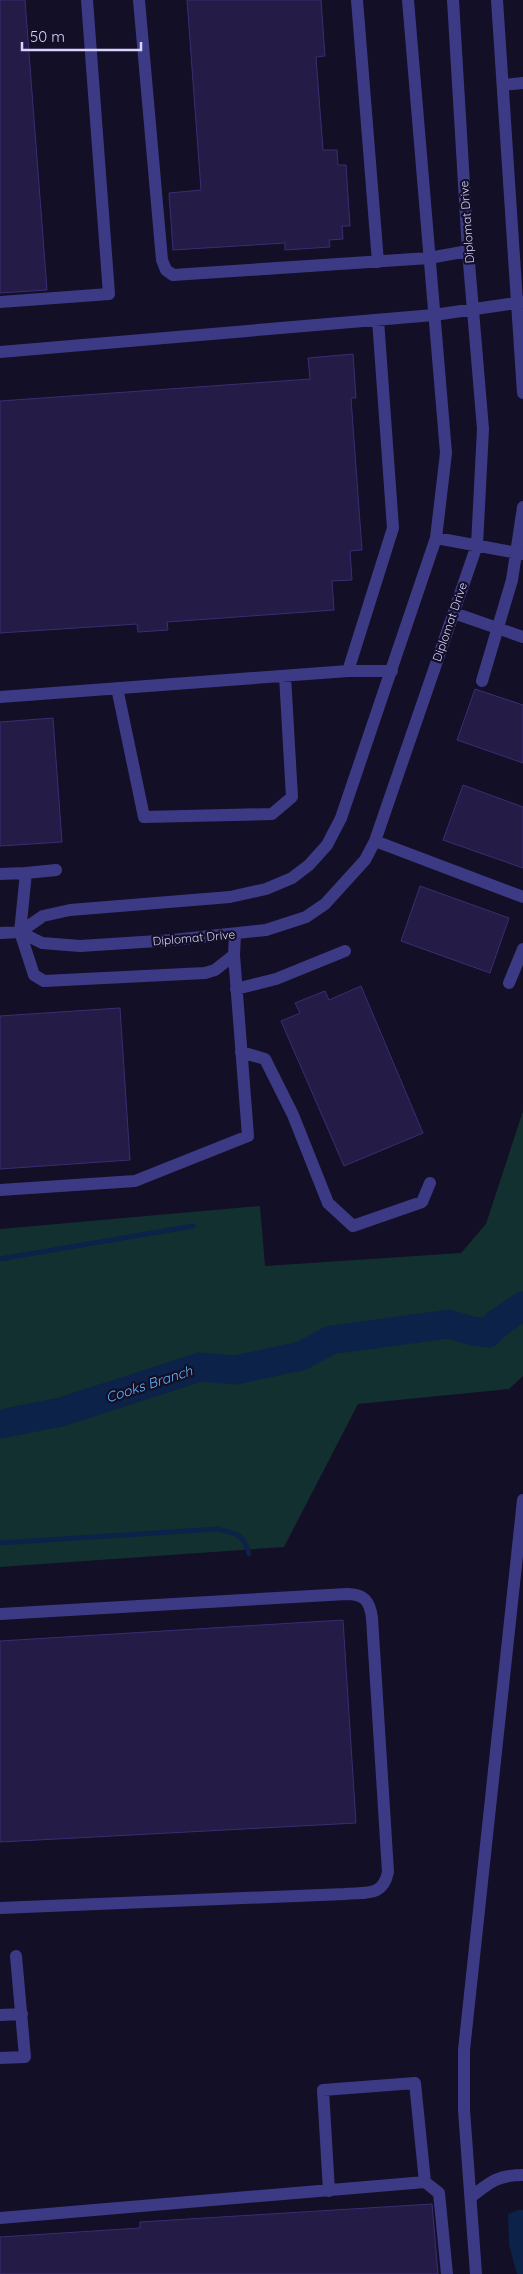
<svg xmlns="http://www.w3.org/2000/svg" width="523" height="2274" font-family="Quicksand,sans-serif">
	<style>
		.green { fill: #12302f }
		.water { fill: #0c2248 }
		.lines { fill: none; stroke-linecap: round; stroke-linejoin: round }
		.stream { stroke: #0c2248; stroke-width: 5 }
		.river { stroke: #0c2248; stroke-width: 29 }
		.building { fill: #241b47; stroke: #3b2d73 }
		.minor { stroke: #3d3a85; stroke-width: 12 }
		.labels { text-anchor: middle; stroke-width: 4.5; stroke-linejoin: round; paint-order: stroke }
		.street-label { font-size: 12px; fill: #d9d4ff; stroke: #130f26 }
		.water-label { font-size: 14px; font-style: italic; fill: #62b6ff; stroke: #130f26 }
	</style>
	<rect width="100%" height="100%" fill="#130f26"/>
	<path class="green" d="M523,1111V1376L509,1389L358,1404L284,1547L0,1567V1229L260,1206L265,1266L461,1253L486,1224Z"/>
	<path class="water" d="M518,2210H523V2274H517L509,2245L508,2214Z"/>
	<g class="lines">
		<path class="stream" d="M0,1259L193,1226
			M0,1543L217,1529C236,1533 244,1534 249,1554"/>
		<path class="river" d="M0,1424L61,1412L200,1367L235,1370L301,1356L331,1340L449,1324L472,1331L488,1333L499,1322L523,1306"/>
	</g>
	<path class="building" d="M0,0H25L47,290L0,293Z
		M187,0H321L325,56L316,57L323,150H337L338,165H346L350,226H342L343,239L329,240L330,247L285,250V243L173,250L169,193L201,190Z
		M353,354L356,398H351L362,550L350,551L352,580L332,581L334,610L167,622L168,630L138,632L137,624L0,633V401L310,379L308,358Z
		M475,689L523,705V763L457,740Z
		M53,718L62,842L0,846V722Z
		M463,785L523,807V868L443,840Z
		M420,886L509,918L490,973L401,941Z
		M361,986L423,1133L344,1166L281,1021L300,1013L295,1003L325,991L329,1000Z
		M120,1008L130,1160L0,1169V1016Z
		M343,1620L356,1823L0,1842V1641Z
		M432,2204L438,2274H0V2237L140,2228V2222Z"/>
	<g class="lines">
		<path class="minor" d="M139,0L162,260L166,270L173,275L429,258L468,251
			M357,0L378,262
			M497,0L523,393
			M503,85L523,83
			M0,302L109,294L87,0
			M0,352L434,315L523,302
			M436,538L523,554
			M454,613L523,637
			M348,671H392
			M482,681L512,580L523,507
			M117,688L144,817L272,814L292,797L285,676
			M0,697L348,671L393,528L378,320
			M375,841L523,897
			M26,873L56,870
			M0,874L26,873L20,932L34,975L44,981L205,973L215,970L234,955L235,935
			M20,932L43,916L70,910L230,897L266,889L292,878L309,865L327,845L341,818L436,538L446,453L408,0
			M0,933L20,932L42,943L80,946L173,940L266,930L306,917L325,904L365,860L375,841L477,545L483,429L468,251L453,0
			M509,983L523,949
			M236,989L276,979L345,951
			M241,1052L265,1059L293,1115L328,1203L353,1226L422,1202L430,1183
			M0,1190L135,1181L248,1136L234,955
			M0,1614L347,1594C364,1594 370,1601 372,1618L388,1872C383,1897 366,1892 345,1894L0,1908
			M0,2015L22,2014
			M0,2058L25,2057L16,1956
			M425,2182L439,2193L447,2274
			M471,2197C490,2182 498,2175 523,2175
			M0,2218L425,2182L415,2083L323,2090L329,2191
			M476,2274L464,2110V2050L523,1500"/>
	</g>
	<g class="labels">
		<g class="street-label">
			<text transform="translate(467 222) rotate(-94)" y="4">Diplomat Drive</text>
			<text transform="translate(450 622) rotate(-71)" y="4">Diplomat Drive</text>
			<text transform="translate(194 938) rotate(-5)" y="4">Diplomat Drive</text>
		</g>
		<g class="water-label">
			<text transform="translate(149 1384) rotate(-18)" y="5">Cooks Branch</text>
		</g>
	</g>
	<path d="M22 42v8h119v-8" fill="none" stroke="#d9d4ff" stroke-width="2.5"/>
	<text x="30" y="42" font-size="15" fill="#d9d4ff" stroke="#130f26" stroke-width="4" paint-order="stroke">50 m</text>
</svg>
